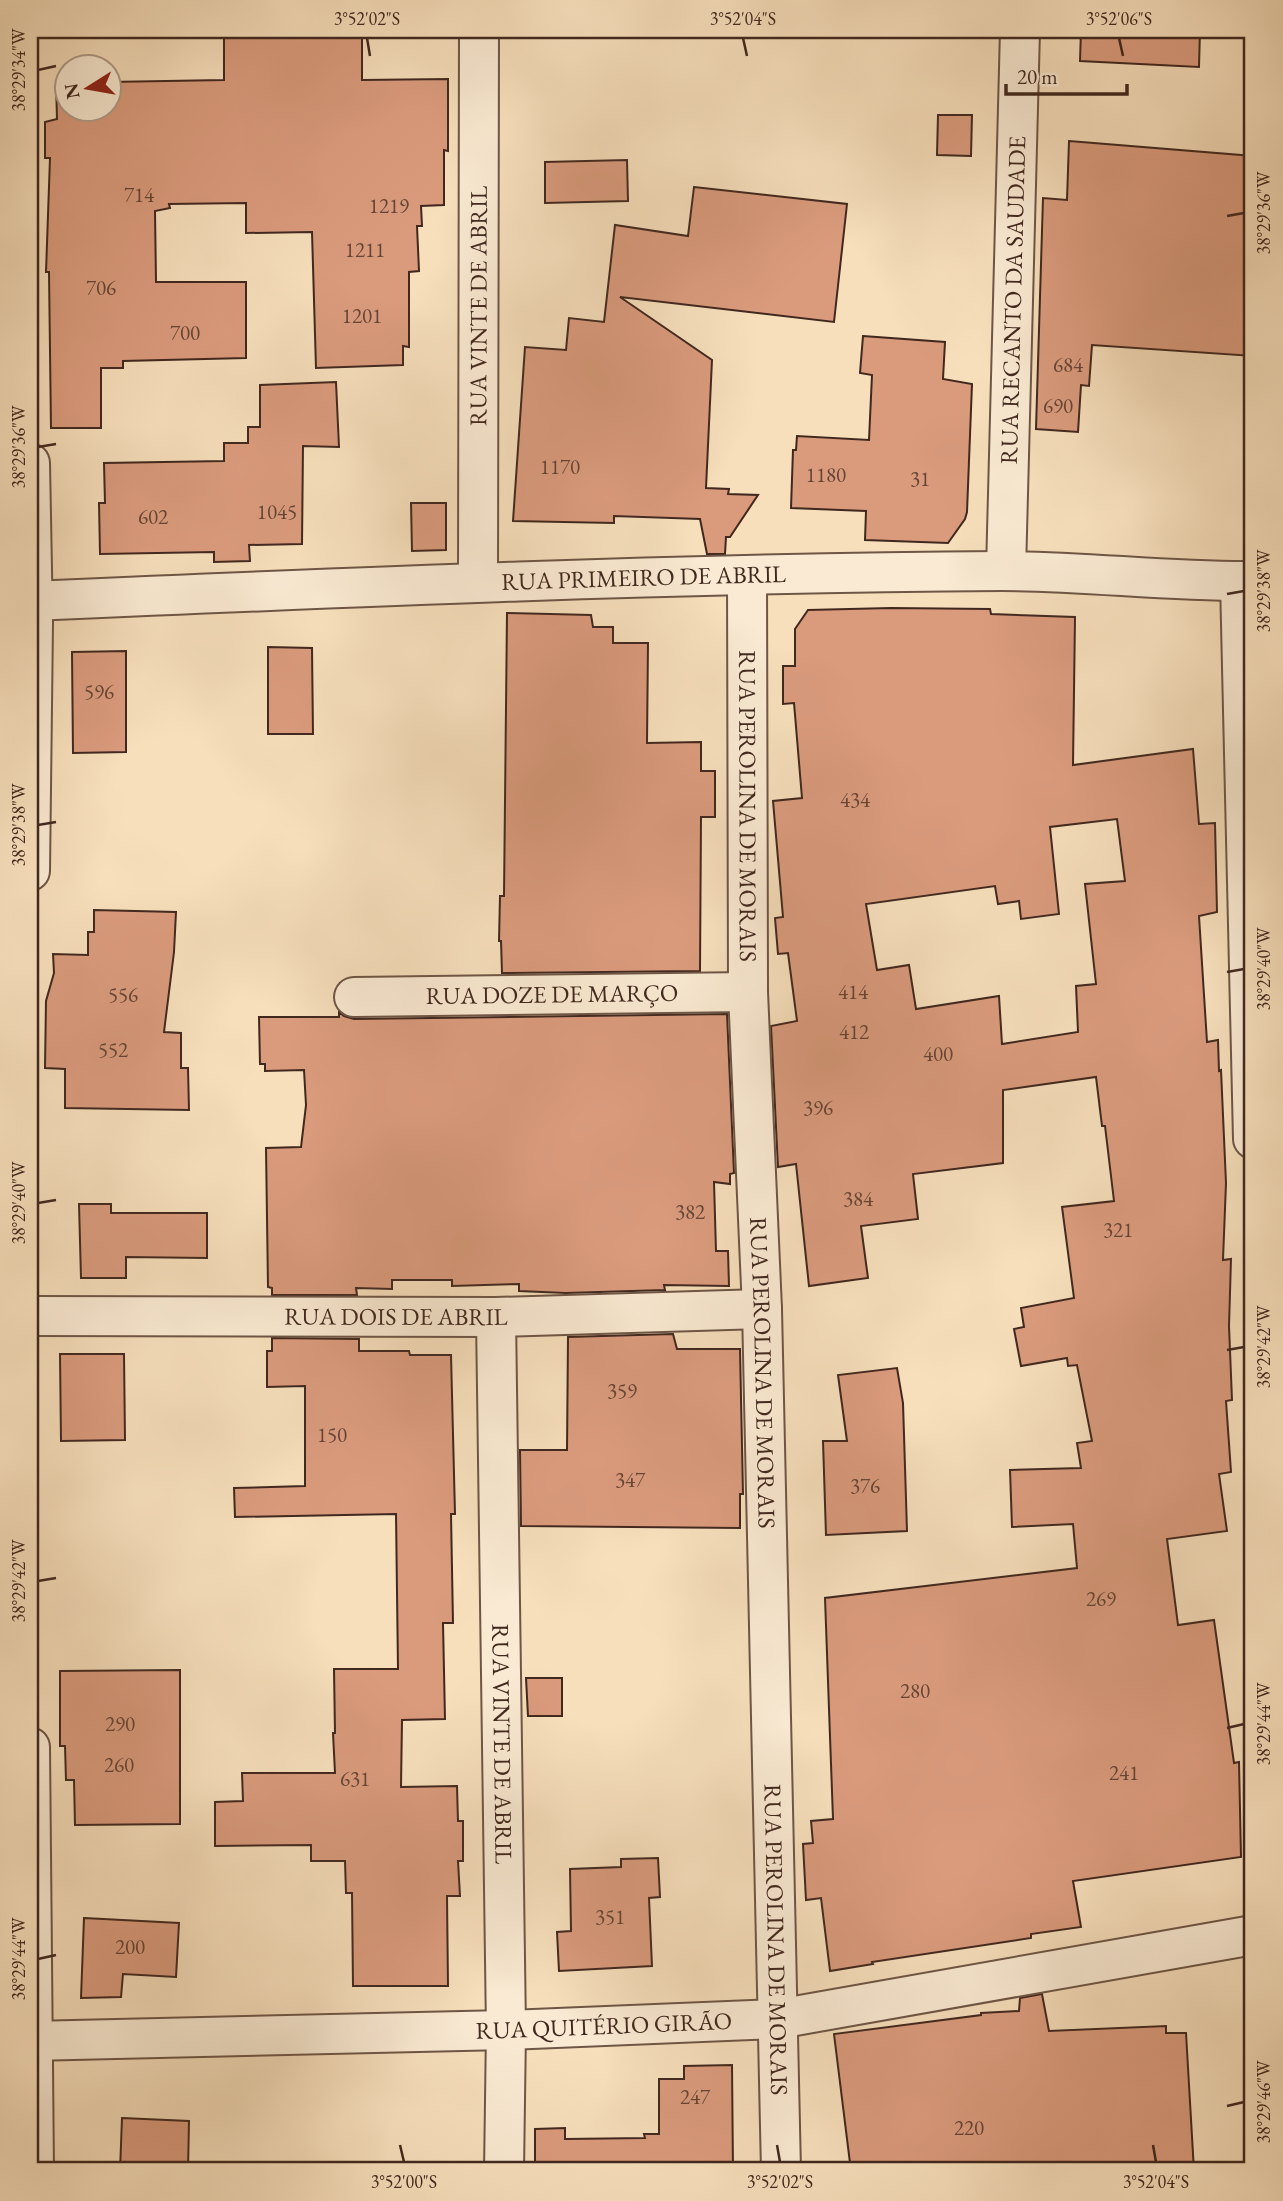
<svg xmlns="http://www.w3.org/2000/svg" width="1283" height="2201" font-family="'EB Garamond',serif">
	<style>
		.building { fill: #da9b7d; stroke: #41281f; stroke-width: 2; fill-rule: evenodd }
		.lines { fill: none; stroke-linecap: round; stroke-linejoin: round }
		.minor-casing { stroke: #6e5646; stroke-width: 42 }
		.minor { stroke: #faead3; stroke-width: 38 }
		.ticks { fill: none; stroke: #41281f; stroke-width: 2.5 }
		.labels { text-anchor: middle; stroke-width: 5; stroke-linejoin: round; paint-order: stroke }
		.number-label { font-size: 21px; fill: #674536 }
		.street-label { font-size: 24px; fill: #41281f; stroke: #faead3 }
		.neatline { fill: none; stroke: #41281f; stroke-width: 2.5 }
		.ticks-label { font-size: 18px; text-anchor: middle; fill: #41281f }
	</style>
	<rect width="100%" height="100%" fill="#f7dfbc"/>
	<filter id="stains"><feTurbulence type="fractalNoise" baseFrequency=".00286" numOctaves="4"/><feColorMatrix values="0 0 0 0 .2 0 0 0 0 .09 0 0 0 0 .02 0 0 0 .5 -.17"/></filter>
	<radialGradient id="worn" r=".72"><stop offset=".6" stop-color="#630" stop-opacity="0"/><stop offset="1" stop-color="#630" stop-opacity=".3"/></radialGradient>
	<path class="building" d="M224,30H359L362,32V80L448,79V151L444,150V205L421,206L422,226H417L419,271L409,272V347L403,346V365L316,368L312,232L246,233V203L169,204L170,208L155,211L156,282H246V358L123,361V368H101V428H51L49,272H46L50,158H45V122L57,119L56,83H66V108H108V82L224,80Z
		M1081,30H1200L1199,67L1080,61Z
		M938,115H972L971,156L937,155Z
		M1069,141L1253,156V356L1092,345L1089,386L1081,385L1078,432L1036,429L1043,198L1067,200Z
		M627,160L628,201L545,203V162Z
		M694,187L847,204L834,322L620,297L712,360L706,488L729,489L728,494L758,495L730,537H726L725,554H707L700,519L614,516V523L513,521L525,347L566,350L569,318L604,322L615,225L688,236Z
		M863,336L945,342L943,379L972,384L967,512L965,519L948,543L865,540L866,511L791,508L793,450H796L797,436L869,440L872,375L860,373Z
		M336,382L339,447L303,446L302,544L249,545L250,561L214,562V552L100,554L99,503H105L104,463L224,461V443H248V427H260V385Z
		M411,503H446V550L412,551Z
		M891,608L990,609L991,614L1075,617L1073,765L1193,749L1199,824L1215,823L1217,912L1199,916L1207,1042L1218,1040L1219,1071L1221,1070L1226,1183L1223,1260L1231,1259L1229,1326L1232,1400L1226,1401L1231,1472L1219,1474L1227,1531L1167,1539L1178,1625L1214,1620L1234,1763L1239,1762L1241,1857L1073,1881L1081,1927L1031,1934V1938L872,1962L873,1964L830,1971L821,1898L806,1900L803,1844L813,1843L811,1821L833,1819L825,1598L1077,1568L1073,1524L1012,1527L1010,1470L1081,1468L1077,1443L1092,1441L1077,1365L1068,1366L1067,1358L1021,1366L1014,1329L1024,1327L1021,1308L1074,1298L1062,1207L1114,1201L1105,1126H1102L1096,1077L1003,1090V1163L913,1174L918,1219L861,1226L868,1278L809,1286L796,1164L778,1167L771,1026L797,1021L788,953L778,954L775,918L783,917L773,801L802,798L794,703L783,704V666H795V629L808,610ZM1117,819L1125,881L1085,884L1096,984L1076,986L1078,1032L1002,1044L999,996L916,1009L909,965L877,970L866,904L995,886L998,904L1019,901L1021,919L1059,914L1050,827Z
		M507,613L591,615L593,627H613V643H648L647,743L701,742V771H715V817H701L700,971L502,973L501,941H499L500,896H504Z
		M268,647L312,648L313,734H268Z
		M126,651V752L73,753L72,652Z
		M94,910L176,912L174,952L164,1032L181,1033V1068H188L189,1110L65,1108V1069L45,1068L46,1001L54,973L53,954L88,955V932H94Z
		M339,1012L344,1016L354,1019L727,1014L734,1173L730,1174V1184L714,1182L716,1251H728L729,1286L664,1285L665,1290L566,1293L519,1291V1284L452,1286V1280H392V1289L356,1288L357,1295H272V1288L268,1287L266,1148L301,1147L306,1105L304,1070L265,1071V1064H260L259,1017H339Z
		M79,1204H111V1213H207V1258L126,1257V1278H81Z
		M673,1334L677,1349H740L743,1494H740V1528L521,1526L520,1450H567L568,1337Z
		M272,1338L359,1339V1351H409L410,1355H451L455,1514H451L453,1623H443L445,1719L402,1720L401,1787L457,1786L458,1821H463V1861H458L460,1896H447L448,1986H353L352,1893H346L345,1861H311V1845L215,1846V1802L243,1801L242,1773H335L333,1733H335L334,1669H398L396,1514L235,1517L234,1488L305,1486V1386L267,1387V1351H272Z
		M60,1354H124L125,1440L61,1441Z
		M897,1368L903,1403L907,1531L826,1535L823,1441H847L838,1375Z
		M180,1670V1824L75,1825L74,1780H66L65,1746H60V1671Z
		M526,1678H562V1716H528Z
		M658,1858L660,1897L649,1898L652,1966L559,1971L557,1932L571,1931L570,1869L621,1867V1859Z
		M84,1918L179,1923L176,1977L123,1974L121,1997L81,1998Z
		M1042,1994L1049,2031L1166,2026V2033H1186L1194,2171H851L834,2034L981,2015V2013L1019,2011L1020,1998Z
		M732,2065L733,2171H560V2163H535V2129L565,2128V2139L645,2138L644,2134H659V2079H684V2066Z
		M122,2118L189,2121L188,2171H120Z"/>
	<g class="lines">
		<defs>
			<g id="minor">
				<path d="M30,463L33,623L30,871"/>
				<path id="s1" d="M1006,571L1020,30"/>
				<path id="s2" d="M747,575L748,992L762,1309L781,2171"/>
				<path id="s3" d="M478,581L479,30"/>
				<path d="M1240,581L1253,1139"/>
				<path id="s4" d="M33,601C356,587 678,573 1002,571C1086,571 1169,582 1253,581"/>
				<path id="s5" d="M354,997L748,992"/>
				<path id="s6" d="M30,1316L496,1317L762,1309"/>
				<path id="s7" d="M496,1317L506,2030L504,2171"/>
				<path d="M30,1747L34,2171"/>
				<path id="s8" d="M30,2041L506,2030L778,2019L1253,1935"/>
			</g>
		</defs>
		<use href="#minor" class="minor-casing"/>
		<use href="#minor" class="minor"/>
	</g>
	<path class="ticks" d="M367,38L370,56M743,38L747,56M1119,38L1123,56M38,70L56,66M1227,216L1244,213M38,447L56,444M1227,594L1244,591M38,825L56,822M1227,972L1244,969M38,1203L56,1200M1227,1350L1244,1347M38,1581L56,1578M1227,1728L1244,1724M38,1959L56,1955M1227,2106L1244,2102M400,2145L404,2162M777,2145L780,2162M1153,2145L1156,2162"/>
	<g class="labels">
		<g class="number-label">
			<text x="139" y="202">714</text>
			<text x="389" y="213">1219</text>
			<text x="365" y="257">1211</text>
			<text x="101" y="295">706</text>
			<text x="362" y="323">1201</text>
			<text x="185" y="340">700</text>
			<text x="1068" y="372">684</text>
			<text x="1058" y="413">690</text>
			<text x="560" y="474">1170</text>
			<text x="826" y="482">1180</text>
			<text x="920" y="486">31</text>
			<text x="277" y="519">1045</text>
			<text x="153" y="524">602</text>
			<text x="99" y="699">596</text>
			<text x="855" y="807">434</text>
			<text x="853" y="999">414</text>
			<text x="123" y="1002">556</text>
			<text x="854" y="1039">412</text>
			<text x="113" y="1057">552</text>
			<text x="938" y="1061">400</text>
			<text x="818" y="1115">396</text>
			<text x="858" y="1206">384</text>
			<text x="690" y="1219">382</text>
			<text x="1118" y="1237">321</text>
			<text x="622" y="1398">359</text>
			<text x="332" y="1442">150</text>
			<text x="630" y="1487">347</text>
			<text x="865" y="1493">376</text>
			<text x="1101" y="1606">269</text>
			<text x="915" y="1698">280</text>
			<text x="120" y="1731">290</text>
			<text x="119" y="1772">260</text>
			<text x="1124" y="1780">241</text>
			<text x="355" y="1786">631</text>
			<text x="610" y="1924">351</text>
			<text x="130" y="1954">200</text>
			<text x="695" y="2104">247</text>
			<text x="969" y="2135">220</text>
		</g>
		<g class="street-label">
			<text dy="8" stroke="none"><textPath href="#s1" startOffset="271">RUA RECANTO DA SAUDADE</textPath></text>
			<text dy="8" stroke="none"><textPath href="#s3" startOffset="275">RUA VINTE DE ABRIL</textPath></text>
			<text dy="8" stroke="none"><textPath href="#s4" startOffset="611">RUA PRIMEIRO DE ABRIL</textPath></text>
			<text dy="8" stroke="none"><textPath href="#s2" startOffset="231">RUA PEROLINA DE MORAIS</textPath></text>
			<text dy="8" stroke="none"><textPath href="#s5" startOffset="198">RUA DOZE DE MARÇO</textPath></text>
			<text dy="8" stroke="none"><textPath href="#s6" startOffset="366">RUA DOIS DE ABRIL</textPath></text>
			<text dy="8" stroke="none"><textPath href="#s2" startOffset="798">RUA PEROLINA DE MORAIS</textPath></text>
			<text dy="8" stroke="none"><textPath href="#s7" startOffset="427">RUA VINTE DE ABRIL</textPath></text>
			<text dy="8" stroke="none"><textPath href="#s2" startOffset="1365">RUA PEROLINA DE MORAIS</textPath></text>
			<text dy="8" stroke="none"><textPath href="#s8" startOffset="574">RUA QUITÉRIO GIRÃO</textPath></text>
		</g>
	</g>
	<rect width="1283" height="2201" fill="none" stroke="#f7dfbc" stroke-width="77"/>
	<g transform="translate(88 88) rotate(259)"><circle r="33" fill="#faead3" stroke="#b09c8b" stroke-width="2"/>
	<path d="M0-5L12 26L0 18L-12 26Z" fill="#8f2418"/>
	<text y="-10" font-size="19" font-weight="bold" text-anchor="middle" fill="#41281f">N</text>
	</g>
	<path d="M1006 84v10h121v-10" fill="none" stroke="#41281f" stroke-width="3.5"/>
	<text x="1017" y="84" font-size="21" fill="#41281f" stroke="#faead3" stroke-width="5" paint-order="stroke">20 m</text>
	<rect x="38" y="38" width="1206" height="2124" class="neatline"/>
	<g class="ticks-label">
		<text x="367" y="25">3°52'02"S</text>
		<text x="743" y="25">3°52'04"S</text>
		<text x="1119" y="25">3°52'06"S</text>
		<text transform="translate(19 70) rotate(-90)" y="6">38°29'34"W</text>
		<text transform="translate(1264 213) rotate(-90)" y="6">38°29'36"W</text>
		<text transform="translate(19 447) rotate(-90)" y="6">38°29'36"W</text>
		<text transform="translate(1264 591) rotate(-90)" y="6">38°29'38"W</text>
		<text transform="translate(19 825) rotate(-90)" y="6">38°29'38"W</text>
		<text transform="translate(1264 969) rotate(-90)" y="6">38°29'40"W</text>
		<text transform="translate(19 1203) rotate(-90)" y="6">38°29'40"W</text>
		<text transform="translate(1264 1347) rotate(-90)" y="6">38°29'42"W</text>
		<text transform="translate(19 1581) rotate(-90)" y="6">38°29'42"W</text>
		<text transform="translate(1264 1724) rotate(-90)" y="6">38°29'44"W</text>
		<text transform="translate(19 1959) rotate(-90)" y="6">38°29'44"W</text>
		<text transform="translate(1264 2102) rotate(-90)" y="6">38°29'46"W</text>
		<text x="404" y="2188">3°52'00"S</text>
		<text x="780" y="2188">3°52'02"S</text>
		<text x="1156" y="2188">3°52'04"S</text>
	</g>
	<rect width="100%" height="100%" filter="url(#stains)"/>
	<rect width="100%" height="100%" fill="url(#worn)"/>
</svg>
